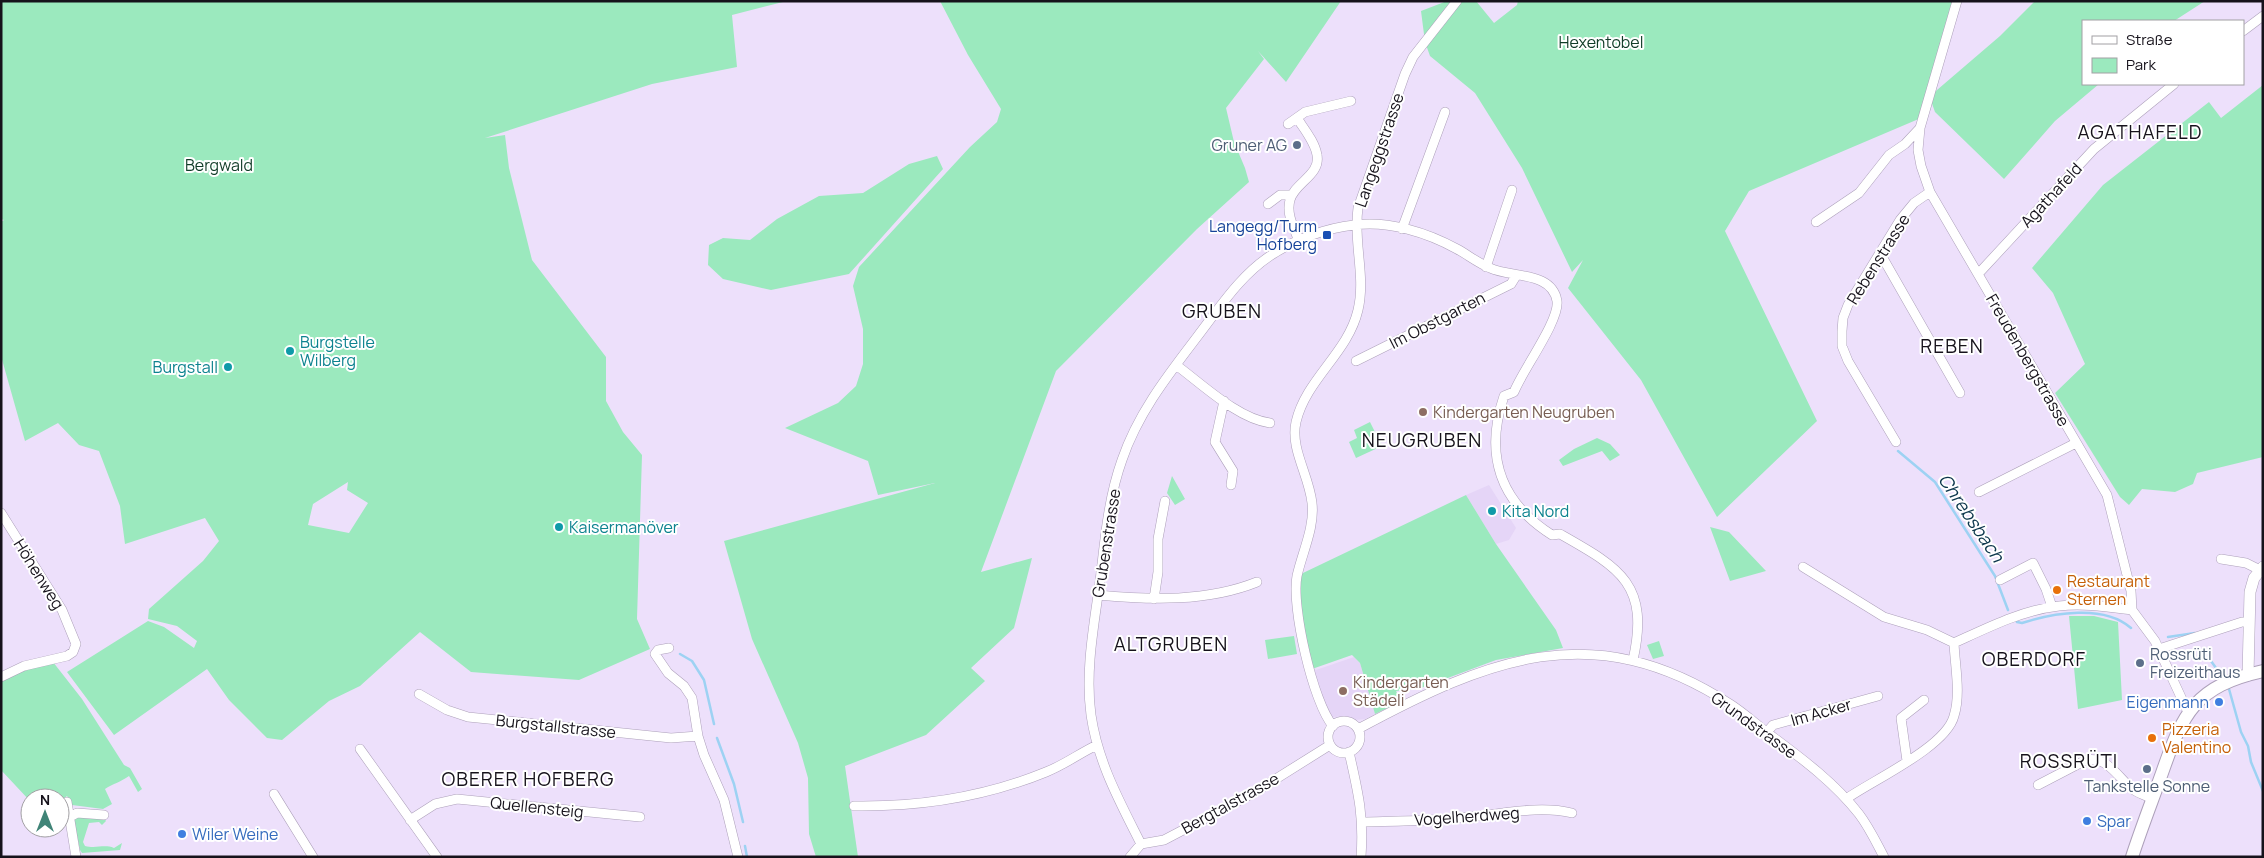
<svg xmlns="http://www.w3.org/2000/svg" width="2264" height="858" font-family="Manrope,sans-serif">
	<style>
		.built { fill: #e5d5f7 }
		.green { fill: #9be9be; fill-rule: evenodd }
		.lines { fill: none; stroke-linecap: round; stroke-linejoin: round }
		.stream { stroke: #9dd2f3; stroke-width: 2.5 }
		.minor-casing { stroke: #ada0ba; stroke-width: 10 }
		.tertiary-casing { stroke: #ada0ba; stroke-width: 12 }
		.secondary-casing { stroke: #ada0ba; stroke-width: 14 }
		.minor { stroke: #fff; stroke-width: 9 }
		.tertiary { stroke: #fff; stroke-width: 11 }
		.secondary { stroke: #fff; stroke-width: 12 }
		.service-dot { fill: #5c6f8a; stroke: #fff; stroke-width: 2 }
		.transit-dot { fill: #1a4fb4; stroke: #fff; stroke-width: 2 }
		.culture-dot { fill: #0f9aa8; stroke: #fff; stroke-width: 2 }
		.education-dot { fill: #8d6e63; stroke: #fff; stroke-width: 2 }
		.food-dot { fill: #e8710a; stroke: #fff; stroke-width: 2 }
		.shop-dot { fill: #3f7fe0; stroke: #fff; stroke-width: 2 }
		.labels { text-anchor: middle; stroke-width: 4; stroke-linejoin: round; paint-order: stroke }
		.park-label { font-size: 16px; fill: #113c28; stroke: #fff }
		.service-label { font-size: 16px; fill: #4e5e75; stroke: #fff; text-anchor: end }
		.street-label { font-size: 16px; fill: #16121b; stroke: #fff }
		.transit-label { font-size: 16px; fill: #164399; stroke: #fff; text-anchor: end }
		.culture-label { font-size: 16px; fill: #0d838f; stroke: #fff; text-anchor: start }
		.education-label { font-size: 16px; fill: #785e54; stroke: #fff; text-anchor: start }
		.food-label { font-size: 16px; fill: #c56008; stroke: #fff; text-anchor: start }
		.shop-label { font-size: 16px; fill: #366cbe; stroke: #fff; text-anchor: start }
		.water-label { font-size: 18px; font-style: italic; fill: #0c364c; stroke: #fff }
		.quarter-label { font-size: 19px; letter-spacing: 1px; fill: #16121b; stroke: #fff }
	</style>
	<rect width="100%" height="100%" fill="#ede0fb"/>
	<path class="built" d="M1489,485L1516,528L1509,540L1496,544L1466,495Z
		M1354,657L1360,663L1375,714L1365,719L1355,720L1347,716L1333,717L1329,714L1313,671Z"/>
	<path class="green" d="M1,1H787L732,15L737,67L652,84L485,138L505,135L509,168L532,260L606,357V401L623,432L642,455L637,619L650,649L579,680L471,672L420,632L360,686L329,701L282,740L267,738L229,700L207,669L114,735L67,672L148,621L164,627L194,648L197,641L177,626L148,619L149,609L203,561L219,541L205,518L125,544L120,506L99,451L79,445L58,423L25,441L1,356V222L4,220L1,219ZM348,482L347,490L368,503L349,533L308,525L313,504Z
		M940,1H1341L1286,82L1258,51L1264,59L1226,108L1234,142L1245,168L1249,182L1197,229L1056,371L981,572L1032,558L1014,628L971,668L985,681L926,735L845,766L858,857H816L809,834L808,778L798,743L752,639L724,541L935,483L878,495L868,461L785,428L838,403L856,386L863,364V329L853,286L859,267L970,147L997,122L1001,109L968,55Z
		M1447,1H1476L1494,23L1517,5L1518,1H1957L1930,96L2000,36L2035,1H2205L2174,21H2083V84H2099L2055,121L2004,179L1935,112L1930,98L1921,118L1749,191L1725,231L1817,421L1717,517L1641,380L1568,288L1583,260L1572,272L1522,168L1475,93L1430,56L1425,42L1421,11Z
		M2263,85V457L2197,473L2193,484L2175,492L2142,489L2129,505L2120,497L2055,393L2085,364L2053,293L2032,268L2103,185L2209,102L2221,118Z
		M937,156L943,169L849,274L771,290L723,279L708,265L709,245L723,238L750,240L777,219L819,196L863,193L909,164Z
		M1370,422L1382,446L1356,458L1349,442L1357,438L1354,430Z
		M1597,438L1610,444L1620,455L1610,461L1602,451L1563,466L1559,460L1574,449Z
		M1172,476L1185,499L1175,505L1167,493Z
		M1466,495L1496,544L1556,630L1563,648L1496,660L1421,688L1396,691L1402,701L1375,714L1360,663L1352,655L1312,669L1299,613L1300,577L1303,573Z
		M1710,527L1729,532L1766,571L1730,581Z
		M2069,616H2094L2118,622L2122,700L2078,709Z
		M1294,636L1297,654L1268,659L1265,640Z
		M1659,641L1664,656L1653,659L1647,645Z
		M53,662L82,699L124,765L130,768L142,789L138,792L129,776C121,782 112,784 105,789L112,804L103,809L72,805L67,796L62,800L63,804L60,805V798H30V801L1,770V681L25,669Z
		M77,815L104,818L106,821L102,825L99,822L89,823L83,842L85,846C96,849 104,844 114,848L122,843L120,850L82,853L80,850L74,821Z"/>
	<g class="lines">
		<path class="stream" d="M1898,451L1935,482L1995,576L2008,610
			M2017,622L2022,623C2053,613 2104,604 2131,628
			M2168,637L2195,633
			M680,654L692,661L704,680L714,724
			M2211,661L2221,675
			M2229,689L2241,732L2248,746L2251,762L2263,791
			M717,738L734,784L743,822
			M745,846L747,857"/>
		<defs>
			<path id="minor" d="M1957,1L1920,128L1918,150L1921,166L1930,192L2107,495L2131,591L2132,610L2155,641L2186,708L2189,711
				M2243,31L2263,16
				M1297,118C1304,129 1315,142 1317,155C1321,175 1294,183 1290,200C1286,214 1294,228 1299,241
				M1288,124L1305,112L1351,101
				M1268,204L1280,195H1292
				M1816,222L1859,193L1889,155L1905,144L1920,128
				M1402,229L1445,112
				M1880,253L1960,393
				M1486,267L1512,190
				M1979,273L2094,149L2174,84
				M1356,361L1511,284L1516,276
				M1176,365C1202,384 1238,419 1270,423
				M1224,401L1215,442L1233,471L1231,485
				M1896,442L1848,361L1842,346V331L1843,318L1848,305L1900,220L1914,203L1930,192
				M1979,492L2076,443
				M1,513L62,610L76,644L73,652L67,656L24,666L1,677
				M2221,559L2246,563L2260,570
				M1803,567L1884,617L1927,630L1954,643
				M2000,580L2033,563L2046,589L2052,607
				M1098,595C1151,600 1207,602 1257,582
				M1154,599L1158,572V539L1165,501
				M669,648L658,650L655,654L668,673L684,686L692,698L698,736L704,755L724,800L738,857
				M2159,649L2242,622H2249
				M419,694L447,710L468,717L671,738L698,736
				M1328 737a16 16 0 1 1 32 0a16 16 0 1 1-32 0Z
				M1333,726C1313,703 1291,606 1297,576C1302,553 1315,527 1312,503C1309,475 1290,449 1296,422C1306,379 1348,353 1358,310C1366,276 1353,242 1358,208L1405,74L1413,57L1457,1
				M1358,729C1488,659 1593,615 1730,704C1744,713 1756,724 1769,734C1801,758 1834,782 1859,814C1869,827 1876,842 1884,857
				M1767,732L1773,725L1878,696
				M360,749L437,857
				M1349,752C1358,792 1364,815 1361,857
				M1907,761L1901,718L1924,700
				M2038,785L2086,760C2107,756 2117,776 2131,788C2137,793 2145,795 2152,799
				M274,794L313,857
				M1846,799C1873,780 1946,747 1954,716C1961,694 1955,666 1954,643C1987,628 2022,610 2059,606C2083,603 2108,607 2132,610
				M67,802L76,857
				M854,806C920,807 985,797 1046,772C1064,765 1080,753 1097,745
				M70,817L77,813L104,815
				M410,820L435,804L457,799L640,817
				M1362,822C1398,821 1434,821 1469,817C1503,814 1539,805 1572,813
				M1141,844C1120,802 1098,763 1091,715C1085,671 1094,625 1100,581C1105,540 1108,499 1122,460C1138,413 1168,375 1197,337C1220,307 1241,274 1273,254C1296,239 1327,228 1354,225C1388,220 1428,233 1457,249C1468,255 1478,263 1490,268C1511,278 1552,271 1557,301C1560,320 1522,371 1514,392L1504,396C1484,455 1500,502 1552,535L1560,534C1620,568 1650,584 1633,660
				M1130,857L1141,844L1164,840L1204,819L1255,792L1330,745"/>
			<path id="tertiary" d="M2248,675L2250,592L2254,578L2263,567"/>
			<path id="secondary" d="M2132,857C2141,829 2152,801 2162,773C2183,713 2195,686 2263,671"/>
		</defs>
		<use href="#minor" class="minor-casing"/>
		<use href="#tertiary" class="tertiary-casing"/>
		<use href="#secondary" class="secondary-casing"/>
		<use href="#minor" class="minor"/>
		<use href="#tertiary" class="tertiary"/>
		<use href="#secondary" class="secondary"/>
	</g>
	<g class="service-dot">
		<circle cx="1297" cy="145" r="5"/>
		<circle cx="2140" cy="663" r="5"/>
		<circle cx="2147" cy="769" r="5"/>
	</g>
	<rect class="transit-dot" x="1322" y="230" width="10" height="10" rx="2.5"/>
	<g class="culture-dot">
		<circle cx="290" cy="351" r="5"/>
		<circle cx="228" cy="367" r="5"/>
		<circle cx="1492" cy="511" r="5"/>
		<circle cx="559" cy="527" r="5"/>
	</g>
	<g class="education-dot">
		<circle cx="1423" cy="412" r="5"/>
		<circle cx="1343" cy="691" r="5"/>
	</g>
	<g class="food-dot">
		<circle cx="2057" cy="590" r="5"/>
		<circle cx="2152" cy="738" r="5"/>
	</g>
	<g class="shop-dot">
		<circle cx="2219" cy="702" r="5"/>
		<circle cx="2087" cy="821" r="5"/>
		<circle cx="182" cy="834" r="5"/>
	</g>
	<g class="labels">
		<g class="park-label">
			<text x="1601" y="48">Hexentobel</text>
			<text x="219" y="171">Bergwald</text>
		</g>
		<g class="service-label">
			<text x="1287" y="151">Gruner AG</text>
			<text x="2150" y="660" text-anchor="start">Rossrüti<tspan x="2150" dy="18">Freizeithaus</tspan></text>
			<text x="2147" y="792" text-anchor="middle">Tankstelle Sonne</text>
		</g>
		<g class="street-label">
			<text transform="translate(1379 150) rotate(-71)" y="6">Langeggstrasse</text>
			<text transform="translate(2051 195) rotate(-47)" y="6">Agathafeld</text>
			<text transform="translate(1878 259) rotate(-58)" y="6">Rebenstrasse</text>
			<text transform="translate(1437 320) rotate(-27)" y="6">Im Obstgarten</text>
			<text transform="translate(2028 360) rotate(60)" y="6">Freudenbergstrasse</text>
			<text transform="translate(1106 543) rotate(-81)" y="6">Grubenstrasse</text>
			<text transform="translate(39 574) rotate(58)" y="6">Höhenweg</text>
			<text transform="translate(1821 712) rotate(-16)" y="6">Im Acker</text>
			<text transform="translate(1754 725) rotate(36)" y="6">Grundstrasse</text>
			<text transform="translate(556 726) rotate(6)" y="6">Burgstallstrasse</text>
			<text transform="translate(1230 803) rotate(-29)" y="6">Bergtalstrasse</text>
			<text transform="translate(537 807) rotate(6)" y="6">Quellensteig</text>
			<text transform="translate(1467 816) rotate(-4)" y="6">Vogelherdweg</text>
		</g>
		<g class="transit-label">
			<text x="1317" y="232">Langegg/Turm<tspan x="1317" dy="18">Hofberg</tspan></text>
		</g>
		<g class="culture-label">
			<text x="300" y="348">Burgstelle<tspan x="300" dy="18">Wilberg</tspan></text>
			<text x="218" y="373" text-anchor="end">Burgstall</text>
			<text x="1502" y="517">Kita Nord</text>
			<text x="569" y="533">Kaisermanöver</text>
		</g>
		<g class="education-label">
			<text x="1433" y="418">Kindergarten Neugruben</text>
			<text x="1353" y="688">Kindergarten<tspan x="1353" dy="18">Städeli</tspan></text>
		</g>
		<g class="food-label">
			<text x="2067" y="587">Restaurant<tspan x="2067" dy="18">Sternen</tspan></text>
			<text x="2162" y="735">Pizzeria<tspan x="2162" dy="18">Valentino</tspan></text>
		</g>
		<g class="shop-label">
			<text x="2209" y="708" text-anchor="end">Eigenmann</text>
			<text x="2097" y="827">Spar</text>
			<text x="192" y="840">Wiler Weine</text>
		</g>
		<g class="water-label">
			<text transform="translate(1971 518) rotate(56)" y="6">Chrebsbach</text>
		</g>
		<g class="quarter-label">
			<text x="2140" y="139">AGATHAFELD</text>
			<text x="1222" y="318">GRUBEN</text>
			<text x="1952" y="353">REBEN</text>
			<text x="1422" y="447">NEUGRUBEN</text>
			<text x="1171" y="651">ALTGRUBEN</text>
			<text x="2034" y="666">OBERDORF</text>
			<text x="2069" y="768">ROSSRÜTI</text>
			<text x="528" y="786">OBERER HOFBERG</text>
		</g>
	</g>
	<rect width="2264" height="858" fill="none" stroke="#16121b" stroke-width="5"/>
	<rect x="2082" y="20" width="162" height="65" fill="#ffffff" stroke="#a2a0a4"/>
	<rect x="2092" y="36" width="25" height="8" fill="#ffffff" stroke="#a2a0a4"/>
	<text x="2126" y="45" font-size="15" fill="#16121b">Straße</text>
	<rect x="2092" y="58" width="25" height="15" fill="#9be9be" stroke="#a2a0a4"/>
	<text x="2126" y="70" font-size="15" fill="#16121b">Park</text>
	<g transform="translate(45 813)"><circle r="24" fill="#ffffff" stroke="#a2a0a4"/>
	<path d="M0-4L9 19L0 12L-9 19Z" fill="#408477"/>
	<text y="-8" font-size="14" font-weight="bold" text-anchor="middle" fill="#16121b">N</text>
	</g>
</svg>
